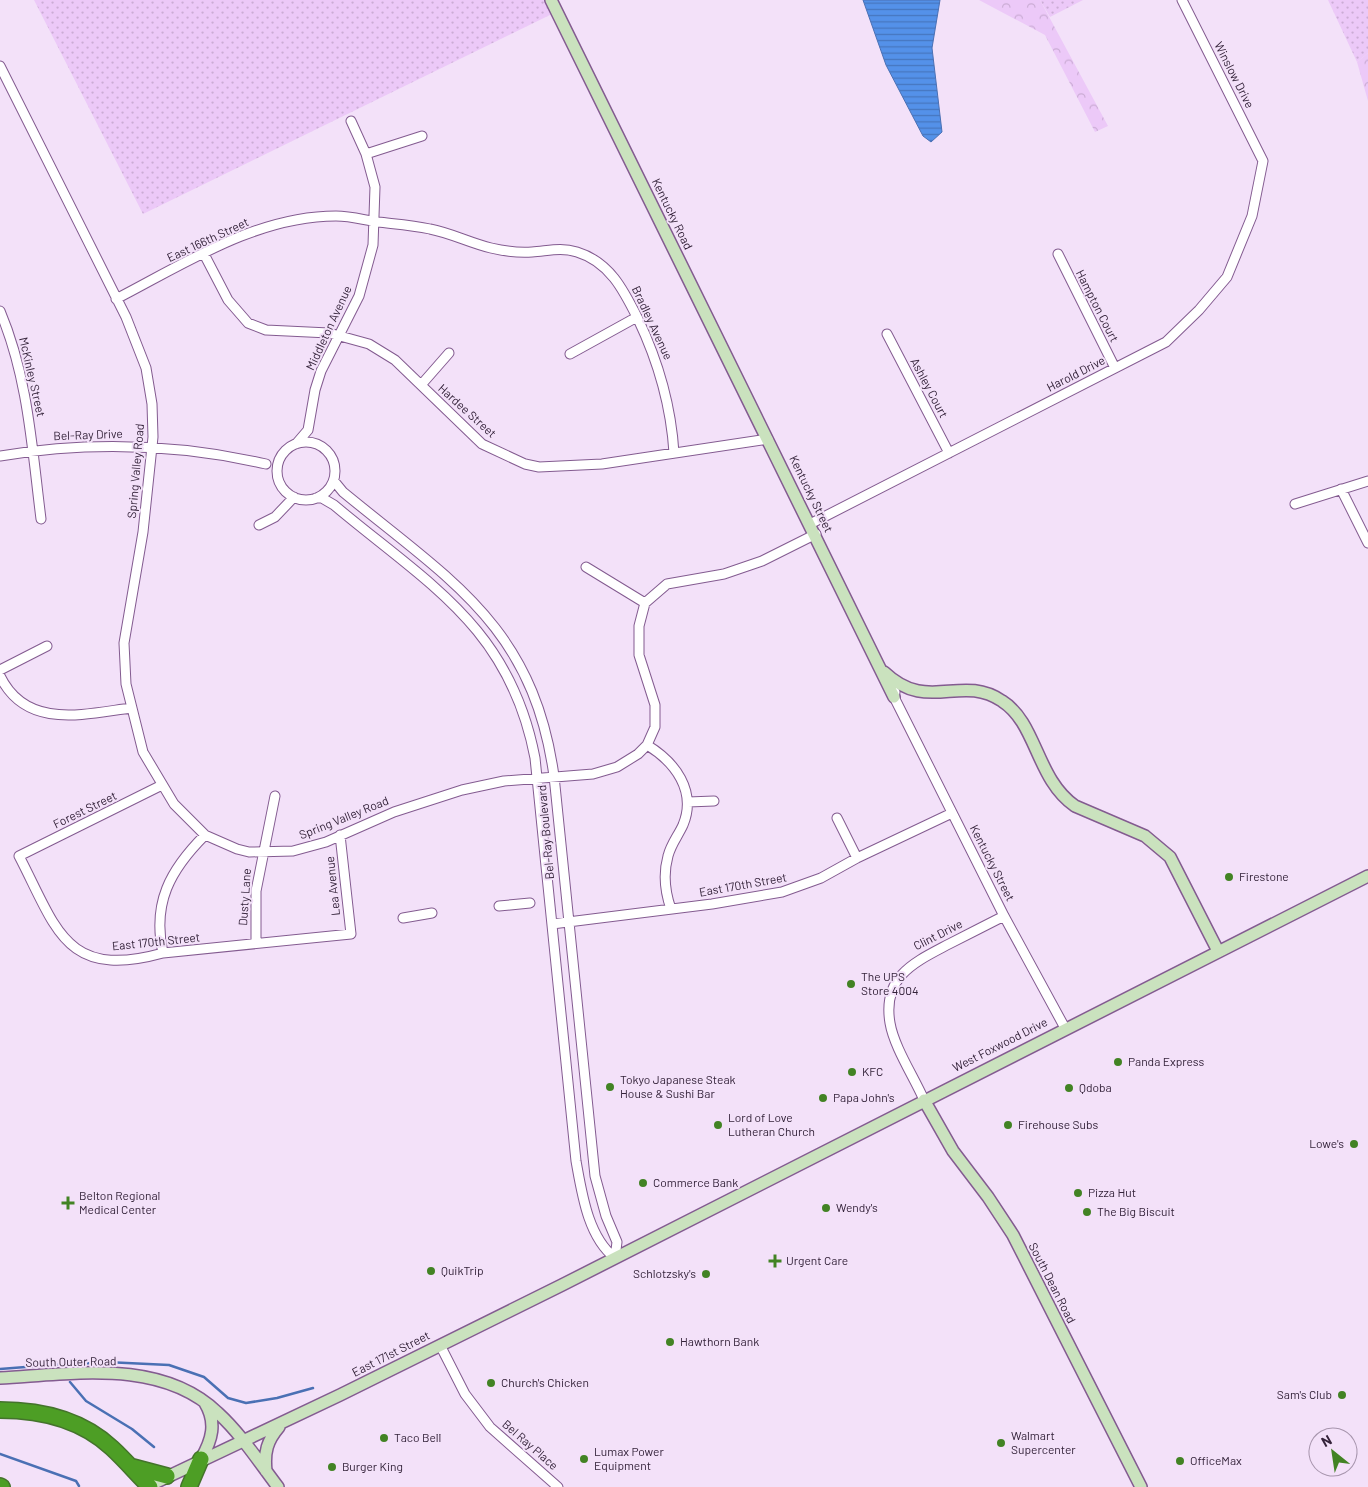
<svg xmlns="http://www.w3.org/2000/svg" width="1368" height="1487" font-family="Barlow,sans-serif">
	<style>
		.grass { fill: url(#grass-dots) }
		.forest { fill: url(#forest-crowns) }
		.water { fill: url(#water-rules); stroke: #4a70b4 }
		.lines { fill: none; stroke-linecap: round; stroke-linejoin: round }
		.stream { stroke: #4a70b4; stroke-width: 2.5 }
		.street-casing { stroke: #835b90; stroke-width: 11 }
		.secondary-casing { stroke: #835b90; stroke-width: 14 }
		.highway-casing { stroke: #44732c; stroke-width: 18 }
		.street { stroke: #fff; stroke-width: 9 }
		.secondary { stroke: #cae2be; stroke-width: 11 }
		.highway { stroke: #4d9e25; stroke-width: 15 }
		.poi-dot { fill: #428324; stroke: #f3e1f9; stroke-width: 2 }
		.labels { text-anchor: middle; stroke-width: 4; stroke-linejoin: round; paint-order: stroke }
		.street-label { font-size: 12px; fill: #34233a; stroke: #f3e1f9 }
		.poi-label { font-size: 12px; fill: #34233a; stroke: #f3e1f9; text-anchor: start }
	</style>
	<defs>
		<pattern id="grass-dots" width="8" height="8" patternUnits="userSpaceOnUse" patternTransform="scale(1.25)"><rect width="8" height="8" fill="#ecc9f8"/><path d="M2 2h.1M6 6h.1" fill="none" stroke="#cbacd5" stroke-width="1.8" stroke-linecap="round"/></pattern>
		<pattern id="forest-crowns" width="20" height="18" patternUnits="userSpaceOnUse" patternTransform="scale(1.25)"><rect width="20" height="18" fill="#ecc9f8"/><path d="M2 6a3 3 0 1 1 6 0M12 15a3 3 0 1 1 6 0" fill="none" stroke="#cbacd5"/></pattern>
		<pattern id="water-rules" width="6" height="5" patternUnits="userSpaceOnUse" patternTransform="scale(1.25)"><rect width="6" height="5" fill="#5491e9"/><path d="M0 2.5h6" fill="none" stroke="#4676be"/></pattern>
	</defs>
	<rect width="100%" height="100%" fill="#f3e1f9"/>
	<path class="grass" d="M34,0H544L552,14L143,214Z
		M1040,0H1083L1050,17Z
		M1328,0H1368V53L1357,62Z"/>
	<path class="forest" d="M979,0H1040L1108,126L1095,132L1045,35Z
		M1368,53V101L1357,62Z"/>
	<path class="water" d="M863,0H940L932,48L942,132L931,142L923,136L886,65Z"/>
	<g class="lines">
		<path class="stream" d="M77,1364L106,1362L169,1365L204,1377L228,1398L246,1403L277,1398L313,1388
			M0,1369L64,1364
			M70,1382L86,1401L132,1429L154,1447
			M0,1454L76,1481L79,1486"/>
		<defs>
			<path id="street" d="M0,66L126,317L146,368L152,404L153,437L143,532L124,643L126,684L143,752L174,804L205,835L237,849L249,852L293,851L326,842L394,812L462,790L504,781L593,774L617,767L638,754L647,745L655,727V705L639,655V626L645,603L667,584L724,574L762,561L816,534
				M366,154L422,136
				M204,254L228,300L248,323L266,330L329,333L369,344L395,360L482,444L525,464L539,467L602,464L768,439
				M1058,254L1115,368
				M116,299C184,264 256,216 336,216C351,216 364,220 378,222C395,224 412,225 430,229C451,233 470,243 491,248C504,251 519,253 532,252C548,251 561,247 577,252C610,262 624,291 638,319C659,363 671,405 674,453
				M0,311C28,377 32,448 41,519
				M887,334L949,453
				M570,354L637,317
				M421,385L449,353
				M277 471a29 29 0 1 1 58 0a29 29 0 1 1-58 0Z
				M296,444L308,430L315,390L321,371L359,296L373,245L375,187L366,154L351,121
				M0,456C90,441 178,444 266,464
				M334,481L343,492C451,581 533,626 554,776L595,1176L606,1216L617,1242L615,1258
				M1341,489L1368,543
				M316,498H322L334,505C428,584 510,627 535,758L576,1161C582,1194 588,1237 615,1258
				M1295,504L1368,481
				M810,524L1166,342L1199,310L1227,277L1252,216L1263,161L1182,0
				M259,525L275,517L294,497
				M586,567L645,603
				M0,670L47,646
				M0,676C26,730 84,714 131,708
				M895,692L894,697L1004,916L1065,1028
				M647,745C675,762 697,791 683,825C678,836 671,844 668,856C663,874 665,892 671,909
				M162,785L19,856C57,929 65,980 163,953L351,934L340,835
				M688,802L714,801
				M837,818L857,858
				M499,906L530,903
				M403,918L432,913
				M552,924L712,904L782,892L821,878L857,858L952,813
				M256,943V891L275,796
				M163,953C152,903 170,870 205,835
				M924,1100C914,1077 894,1047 890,1023C882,976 915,962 949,944C967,935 986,925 1004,916
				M440,1345L465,1394L490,1427L558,1487"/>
			<path id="secondary" d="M551,0L894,697
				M884,672C928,714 960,673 1002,701C1037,723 1036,779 1075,806L1145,836L1170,857L1218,951
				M924,1100L953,1151L988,1197L1013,1235L1141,1487
				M0,1378C72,1374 161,1358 218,1413C241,1434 259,1462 278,1487
				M201,1459C212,1440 217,1423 205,1403
				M266,1471C264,1452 267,1441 279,1427
				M146,1487L340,1395L562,1285L1368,876"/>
			<path id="highway" d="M0,1410C41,1410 81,1419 112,1448C125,1460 137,1474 150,1487
				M133,1467L167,1476
				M0,1486L2,1487
				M189,1487L201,1459"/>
		</defs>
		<use href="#street" class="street-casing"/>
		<use href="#secondary" class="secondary-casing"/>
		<use href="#highway" class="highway-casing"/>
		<use href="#street" class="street"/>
		<use href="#secondary" class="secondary"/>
		<use href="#highway" class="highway"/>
	</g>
	<g class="poi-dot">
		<circle cx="1229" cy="877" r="5"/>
		<circle cx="851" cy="984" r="5"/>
		<circle cx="1118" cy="1062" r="5"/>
		<circle cx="852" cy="1072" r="5"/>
		<circle cx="610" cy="1087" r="5"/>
		<circle cx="1069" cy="1088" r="5"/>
		<circle cx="823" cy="1098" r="5"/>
		<circle cx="718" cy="1125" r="5"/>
		<circle cx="1008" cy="1125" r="5"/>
		<circle cx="1354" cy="1144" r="5"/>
		<circle cx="643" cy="1183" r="5"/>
		<circle cx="1078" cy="1193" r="5"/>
		<path d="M65.5 1195.5h5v5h5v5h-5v5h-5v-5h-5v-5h5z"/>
		<circle cx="826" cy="1208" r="5"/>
		<circle cx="1087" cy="1212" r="5"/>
		<path d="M772.5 1253.5h5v5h5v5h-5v5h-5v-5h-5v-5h5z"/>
		<circle cx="431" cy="1271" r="5"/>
		<circle cx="706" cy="1274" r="5"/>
		<circle cx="670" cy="1342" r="5"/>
		<circle cx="491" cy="1383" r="5"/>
		<circle cx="1342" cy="1395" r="5"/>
		<circle cx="384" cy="1438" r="5"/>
		<circle cx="1001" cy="1443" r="5"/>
		<circle cx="584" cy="1459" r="5"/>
		<circle cx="1180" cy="1461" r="5"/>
		<circle cx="332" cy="1467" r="5"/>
	</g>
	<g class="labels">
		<g class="street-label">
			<text transform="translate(1234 75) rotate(63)" y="4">Winslow Drive</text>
			<text transform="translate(672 214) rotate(64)" y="4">Kentucky Road</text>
			<text transform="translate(208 240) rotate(-25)" y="4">East 166th Street</text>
			<text transform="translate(1097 306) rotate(63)" y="4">Hampton Court</text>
			<text transform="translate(652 323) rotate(65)" y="4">Bradley Avenue</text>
			<text transform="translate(329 328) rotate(-65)" y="4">Middleton Avenue</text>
			<text transform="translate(1076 374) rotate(-27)" y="4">Harold Drive</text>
			<text transform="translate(32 377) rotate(77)" y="4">McKinley Street</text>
			<text transform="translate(929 388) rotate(62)" y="4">Ashley Court</text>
			<text transform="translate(467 411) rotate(42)" y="4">Hardee Street</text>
			<text transform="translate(88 435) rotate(-2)" y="4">Bel-Ray Drive</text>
			<text transform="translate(136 471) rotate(-85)" y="4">Spring Valley Road</text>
			<text transform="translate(811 494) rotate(64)" y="4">Kentucky Street</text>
			<text transform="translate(85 810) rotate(-26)" y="4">Forest Street</text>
			<text transform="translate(344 818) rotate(-22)" y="4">Spring Valley Road</text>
			<text transform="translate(546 832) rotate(-95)" y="4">Bel-Ray Boulevard</text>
			<text transform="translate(992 863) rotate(63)" y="4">Kentucky Street</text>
			<text transform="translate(743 885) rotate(-10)" y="4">East 170th Street</text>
			<text transform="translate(333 886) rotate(-96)" y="4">Lea Avenue</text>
			<text transform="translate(245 897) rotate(-86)" y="4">Dusty Lane</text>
			<text transform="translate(938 935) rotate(-27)" y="4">Clint Drive</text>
			<text transform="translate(156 942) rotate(-6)" y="4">East 170th Street</text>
			<text transform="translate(1000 1045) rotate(-27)" y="4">West Foxwood Drive</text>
			<text transform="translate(1052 1283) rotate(63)" y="4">South Dean Road</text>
			<text transform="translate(391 1354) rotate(-27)" y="4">East 171st Street</text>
			<text transform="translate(71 1362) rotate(-1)" y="4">South Outer Road</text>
			<text transform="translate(530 1445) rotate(41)" y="4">Bel Ray Place</text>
		</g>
		<g class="poi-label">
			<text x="1239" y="881">Firestone</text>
			<text x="861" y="981">The UPS<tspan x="861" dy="14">Store 4004</tspan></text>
			<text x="1128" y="1066">Panda Express</text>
			<text x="862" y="1076">KFC</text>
			<text x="620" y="1084">Tokyo Japanese Steak<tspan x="620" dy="14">House &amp; Sushi Bar</tspan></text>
			<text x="1079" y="1092">Qdoba</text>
			<text x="833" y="1102">Papa John's</text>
			<text x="728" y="1122">Lord of Love<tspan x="728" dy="14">Lutheran Church</tspan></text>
			<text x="1018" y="1129">Firehouse Subs</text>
			<text x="1344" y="1148" text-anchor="end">Lowe's</text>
			<text x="653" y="1187">Commerce Bank</text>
			<text x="1088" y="1197">Pizza Hut</text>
			<text x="79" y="1200">Belton Regional<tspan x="79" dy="14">Medical Center</tspan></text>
			<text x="836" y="1212">Wendy's</text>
			<text x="1097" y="1216">The Big Biscuit</text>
			<text x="786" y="1265">Urgent Care</text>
			<text x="441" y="1275">QuikTrip</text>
			<text x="696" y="1278" text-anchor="end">Schlotzsky's</text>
			<text x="680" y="1346">Hawthorn Bank</text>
			<text x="501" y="1387">Church's Chicken</text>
			<text x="1332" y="1399" text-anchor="end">Sam's Club</text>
			<text x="1011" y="1440">Walmart<tspan x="1011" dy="14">Supercenter</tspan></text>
			<text x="394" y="1442">Taco Bell</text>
			<text x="594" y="1456">Lumax Power<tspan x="594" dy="14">Equipment</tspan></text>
			<text x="1190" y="1465">OfficeMax</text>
			<text x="342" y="1471">Burger King</text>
		</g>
	</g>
	<g transform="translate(1333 1452) rotate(330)"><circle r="24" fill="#f3e1f9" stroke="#a795ad"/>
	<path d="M0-4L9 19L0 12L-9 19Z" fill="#428324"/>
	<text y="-8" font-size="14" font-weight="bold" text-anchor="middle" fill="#34233a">N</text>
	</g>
</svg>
